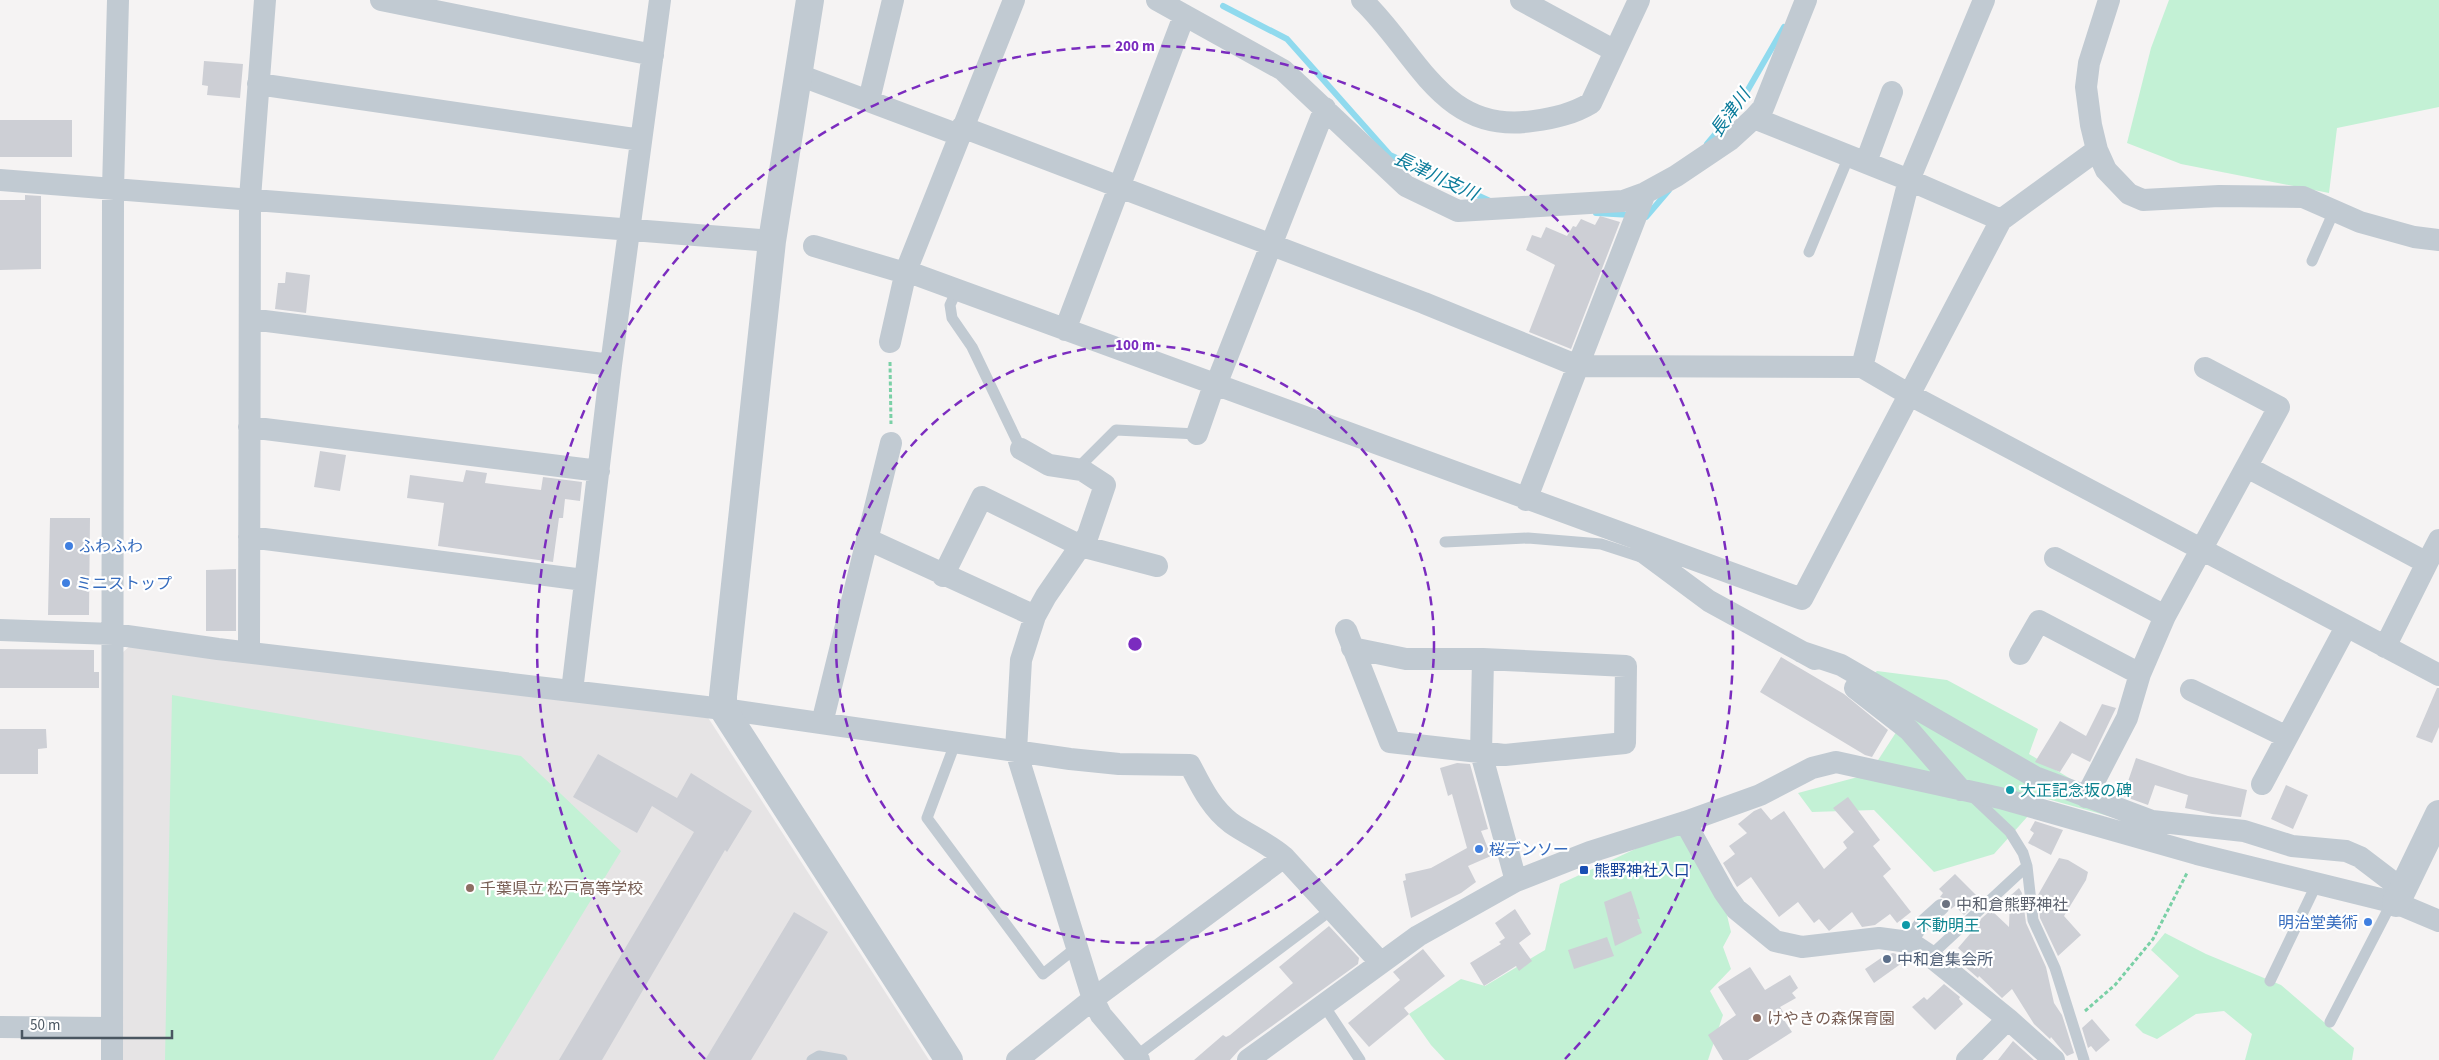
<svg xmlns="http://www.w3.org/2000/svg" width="2439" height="1060" font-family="'Source Sans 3','Noto Sans JP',sans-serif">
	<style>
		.education { fill: #e6e4e5 }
		.green { fill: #c3f1d5 }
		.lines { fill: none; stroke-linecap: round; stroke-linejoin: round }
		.stream { stroke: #90daee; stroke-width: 6 }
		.building { fill: #cdcfd5 }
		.path { stroke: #7ad0a6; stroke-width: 3; stroke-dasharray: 4 2.5; stroke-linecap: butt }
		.service { stroke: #c1cad2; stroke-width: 11 }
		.pedestrian { stroke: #c1cad2; stroke-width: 16 }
		.minor { stroke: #c1cad2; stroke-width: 22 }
		.tertiary { stroke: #c1cad2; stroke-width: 28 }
		.ring { fill: none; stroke: #7b2cbf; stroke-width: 2.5; stroke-dasharray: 9 6 }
		.shop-dot { fill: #3f7fe0; stroke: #fff; stroke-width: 2 }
		.culture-dot { fill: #0f9aa8; stroke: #fff; stroke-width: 2 }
		.transit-dot { fill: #1a4fb4; stroke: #fff; stroke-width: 2 }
		.education-dot { fill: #8d6e63; stroke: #fff; stroke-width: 2 }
		.worship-dot { fill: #6b7280; stroke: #fff; stroke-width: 2 }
		.service-dot { fill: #5c6f8a; stroke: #fff; stroke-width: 2 }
		.labels { text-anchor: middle; stroke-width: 4.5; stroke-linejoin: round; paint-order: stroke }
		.shop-label { font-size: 16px; fill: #366cbe; stroke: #fff; text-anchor: start }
		.culture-label { font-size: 16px; fill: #0d838f; stroke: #fff; text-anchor: start }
		.transit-label { font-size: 16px; fill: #164399; stroke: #fff; text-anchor: start }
		.education-label { font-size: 16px; fill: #785e54; stroke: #fff; text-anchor: start }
		.worship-label { font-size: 16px; fill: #5b616d; stroke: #fff; text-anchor: start }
		.service-label { font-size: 16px; fill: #4e5e75; stroke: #fff; text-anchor: start }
		.water-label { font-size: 18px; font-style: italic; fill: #0c7c9b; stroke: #fff }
		.centre { fill: #7b2cbf; stroke: #fff; stroke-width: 2.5 }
		.ring-label { font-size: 15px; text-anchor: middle; font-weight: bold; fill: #7b2cbf; stroke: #fff; stroke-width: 4.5; stroke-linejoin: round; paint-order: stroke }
	</style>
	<rect width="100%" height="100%" fill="#f5f3f3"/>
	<path class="education" d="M131,645L707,716L929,1060H122V653Z"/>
	<path class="green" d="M2169,0H2439V107L2337,128L2329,193L2181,164L2127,143L2151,48Z
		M1877,671L1947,680L2038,729L2029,754L2081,785L2112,817L2044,798L1994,854L1934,872L1874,810L1812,812L1798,793L1869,774L1906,717L1866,680Z
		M172,695L521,756L621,851L493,1060H165Z
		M1685,835L1725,907L1731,932L1723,947L1731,969L1710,991L1723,1015L1708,1060H1445L1431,1045L1409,1014L1461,979L1485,986L1545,950L1560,884L1659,838Z
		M2165,933L2206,954L2281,985L2354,1048L2352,1060H2245L2252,1034L2224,1011L2196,1014L2157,1039L2143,1033L2135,1025L2179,976L2151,950Z"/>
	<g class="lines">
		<path class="stream" d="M1223,6L1287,39L1390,155L1490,201
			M1707,144L1738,107L1784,27
			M1596,213L1631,215
			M1644,216L1646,217L1669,190"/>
	</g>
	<path class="building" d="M204,61L243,64L240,98L207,95L208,86L202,85Z
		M0,120H72V157H0Z
		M25,195L41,196V269L0,270V200H25Z
		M1600,216L1620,222L1571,349L1529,332L1555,265L1526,250L1532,235L1541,238L1546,227L1567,236L1573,226L1576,227L1581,219L1595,225Z
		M286,272L310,275L306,313L275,309L278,283H285Z
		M320,451L346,455L340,491L314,487Z
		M466,470L487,473L485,483L541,490L543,477L582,482L580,501L565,499L563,518H559L553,562L438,546L444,503L407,498L410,475L463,482Z
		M50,518H90L89,615H48Z
		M236,569V631H206V570Z
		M0,649L94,650V672H99V688H0Z
		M1781,657L1844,694L1888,730L1872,757L1865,755L1760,692Z
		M2437,688H2439V727L2432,743L2416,737Z
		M2102,704L2116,708L2090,762L2072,753L2060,772L2035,762L2060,721L2086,736Z
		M0,729H46L47,748L38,749V774H0Z
		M598,754L677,798L691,773L752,811L727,852L725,850L602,1060H559L694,832L652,806L637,833L573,797Z
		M2136,758L2188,776L2247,790L2241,817L2212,814L2185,808L2188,795L2155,785L2148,805L2123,796Z
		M1457,763L1470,764L1488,829L1481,831L1491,856L1468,866L1476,882L1461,893L1411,918L1403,881L1406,880L1405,874L1431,868L1467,848L1452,794L1448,796L1440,768Z
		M2286,785L2308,795L2293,829L2271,819Z
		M1848,797L1880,840L1873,846L1891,869L1883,876L1911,912L1897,923L1890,914L1875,925L1862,927L1852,912L1829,931L1819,919L1814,923L1798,902L1779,917L1751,877L1737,887L1723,863L1735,854L1729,846L1747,833L1738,824L1754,811L1761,808L1771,820L1784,811L1824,869L1847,848L1843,842L1854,832L1833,808Z
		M2035,821L2063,830L2051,855L2028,843L2034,833L2030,830Z
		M2059,858L2068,860L2088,872L2086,880L2064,916L2081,935L2058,956L2040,918L2038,895Z
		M1955,874L1980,899L1964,915L1955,906L1951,909L1948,900L1940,897L1943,893L1939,889Z
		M2019,888L2022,893L2026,923L2046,967L2054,1003L2062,1015L2074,1053L2067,1056L2051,1037L2050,1039L2034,1024L2012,989L2002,998L1979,976L1978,978L1963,965L1969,958L1958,948L1976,927L1974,925L1991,910L2009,927L2010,896Z
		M1631,891L1640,919H1637L1642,933L1615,946L1604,902Z
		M1515,909L1531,934L1519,943L1532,961L1519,971L1516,966L1484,986L1470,963L1501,944L1499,942L1505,938L1495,923Z
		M794,912L828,932L751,1060H705Z
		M1329,926L1359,958L1358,964L1240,1049L1230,1060H1194L1223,1035L1226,1037L1230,1035L1293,983L1279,967Z
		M1607,937L1614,956L1574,969L1568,950Z
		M1423,949L1445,976L1404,1008L1409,1014L1369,1047L1348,1023L1400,980L1393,972Z
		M1893,953L1909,958L1874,983L1865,969L1884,956Z
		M1750,967L1765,990L1790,975L1798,988L1792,993L1796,998L1780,1007L1785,1015L1782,1017L1792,1032L1748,1060H1723L1708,1035L1736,1015L1718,987Z
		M1944,984L1960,997L1959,999L1963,1004L1935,1030L1912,1007L1924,997L1927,1000Z
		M2092,1019L2110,1040L2096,1052L2091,1046L2088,1048L2082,1028Z
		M2013,1041L2034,1060H1998Z"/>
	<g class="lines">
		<path class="path" d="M890,362L891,424
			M2085,1011L2115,985L2153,939L2187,873"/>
		<path class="service" d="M1809,252L1849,156
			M2312,261L2334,211
			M957,290L950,305L952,318L972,347L1021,449
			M1077,469L1116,430L1197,434
			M1445,542L1528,538L1601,544L1644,558
			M956,741L927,818L1043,974L1077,947
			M1971,795L2010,832L2023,853L2027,866L2033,920L2055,968L2084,1060
			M1930,956L2027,866
			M2270,981L2317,883
			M1323,1004L1360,1060
			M2330,1022L2392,902
			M1135,1057L1331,910
			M812,1060L819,1056L842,1060"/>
		<path class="pedestrian" d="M1909,942L1921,925L1941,907"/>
		<path class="minor" d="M381,0L653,55
			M1157,0L1283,70L1406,186L1458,211L1623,201L1645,193L1676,176L1731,139L1754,118L1763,108L1806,0
			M1362,0C1417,52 1442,135 1533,121C1554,118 1573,114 1591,103L1639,0
			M1521,0L1615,51
			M2109,0L2089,63L2086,87L2091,125L2097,150L2106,170L2129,194L2143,200L2219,196L2303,197L2360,222L2414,237L2439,240
			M799,75L959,135
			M258,84L641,140
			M869,100L893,0
			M1754,118L1909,180L2001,220
			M962,127L1424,303L1578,366L1862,367L1910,395L2439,675
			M1866,162L1892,92
			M0,180L772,241
			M814,246L905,273
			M906,271L1802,599L2001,220L2097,150
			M250,319L611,365
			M1065,330L1184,16
			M890,342L906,271L1014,0
			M1862,367L1909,180L1984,0
			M1216,385L1325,108
			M249,427L599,471
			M1197,434L1214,385
			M1021,449L1049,465L1082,470L1105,485L1088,535L1046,596L1035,616L1021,660L1016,751L1093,999L1101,1015L1139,1060
			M2247,467L2427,563L2439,540
			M1526,500L1645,193
			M249,537L584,580
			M867,539L1035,616
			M1639,549L1709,601L1815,659
			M2055,558L2165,616
			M943,576L982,497L1081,546L1157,566
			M0,630L113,634L218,649L723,709L1070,759L1119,764L1190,765C1201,786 1211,808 1231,823C1248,835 1268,843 1284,857L1380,962
			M1346,630L1390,742L1505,755L1625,743L1626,666L1483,659H1406L1352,648
			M2385,647L2427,563
			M249,652L250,198L265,0
			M1802,652L1841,665L2035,777L2152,821L2244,831L2292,846L2346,851L2360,857L2402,889
			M2020,654L2039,621L2140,674
			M1483,659L1481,753L1516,881
			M1855,688L1909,730L1961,790
			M2191,690L2287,737
			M572,691L611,365L660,0
			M822,723L891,443
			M2262,784L2346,627
			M2086,797L2127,718L2140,674L2165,616L2279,407L2205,368
			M1685,822L1724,892L1736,909L1775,941L1802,947L1879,938L1909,942L1930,956L2008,1019L2054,1060
			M0,1027L112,1028
			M112,1060L113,189L118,0
			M1017,1060L1093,999L1284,857
			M1248,1060L1418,936L1516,881L1590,852L1685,822L1760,795L1812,768L1836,762L2000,798L2197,854L2396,903L2439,921
			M1967,1060L2008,1019"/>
		<path class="tertiary" d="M810,0L772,241L723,696V709L949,1060
			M2396,903L2439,814"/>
	</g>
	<g class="ring">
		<circle cx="1135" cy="644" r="299"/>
		<path d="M705 1059A598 598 0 1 1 1565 1059"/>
	</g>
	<g class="shop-dot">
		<circle cx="69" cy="546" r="5"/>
		<circle cx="66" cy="583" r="5"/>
		<circle cx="1479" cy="849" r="5"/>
		<circle cx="2368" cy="922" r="5"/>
	</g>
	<g class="culture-dot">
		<circle cx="2010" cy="790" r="5"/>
		<circle cx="1906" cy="925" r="5"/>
	</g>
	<rect class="transit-dot" x="1579" y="865" width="10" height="10" rx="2.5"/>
	<g class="education-dot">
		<circle cx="470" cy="888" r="5"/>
		<circle cx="1757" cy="1018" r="5"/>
	</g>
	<circle class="worship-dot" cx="1946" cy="904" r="5"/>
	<circle class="service-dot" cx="1887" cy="959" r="5"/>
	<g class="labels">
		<g class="shop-label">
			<text x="79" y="552">ふわふわ</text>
			<text x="76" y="589">ミニストップ</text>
			<text x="1489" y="855">桜デンソー</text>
			<text x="2358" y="928" text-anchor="end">明治堂美術</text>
		</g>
		<g class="culture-label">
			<text x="2020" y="796">大正記念坂の碑</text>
			<text x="1916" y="931">不動明王</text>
		</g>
		<g class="transit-label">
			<text x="1594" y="876">熊野神社入口</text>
		</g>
		<g class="education-label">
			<text x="480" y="894">千葉県立 松戸高等学校</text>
			<text x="1767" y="1024">けやきの森保育園</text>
		</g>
		<g class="worship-label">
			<text x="1956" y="910">中和倉熊野神社</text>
		</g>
		<g class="service-label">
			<text x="1897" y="965">中和倉集会所</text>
		</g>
		<g class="water-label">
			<text transform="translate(1730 113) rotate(-54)" y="6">長津川</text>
			<text transform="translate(1436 176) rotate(25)" y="6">長津川支川</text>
		</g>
	</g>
	<circle cx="1135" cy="644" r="8" class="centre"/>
	<g class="ring-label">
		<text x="1135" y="51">200 m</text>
		<text x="1135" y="350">100 m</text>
	</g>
	<path d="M22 1030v8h150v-8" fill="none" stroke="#4a5661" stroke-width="2.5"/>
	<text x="30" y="1030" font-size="15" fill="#4a5661" stroke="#ffffff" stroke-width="4" paint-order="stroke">50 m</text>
</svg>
